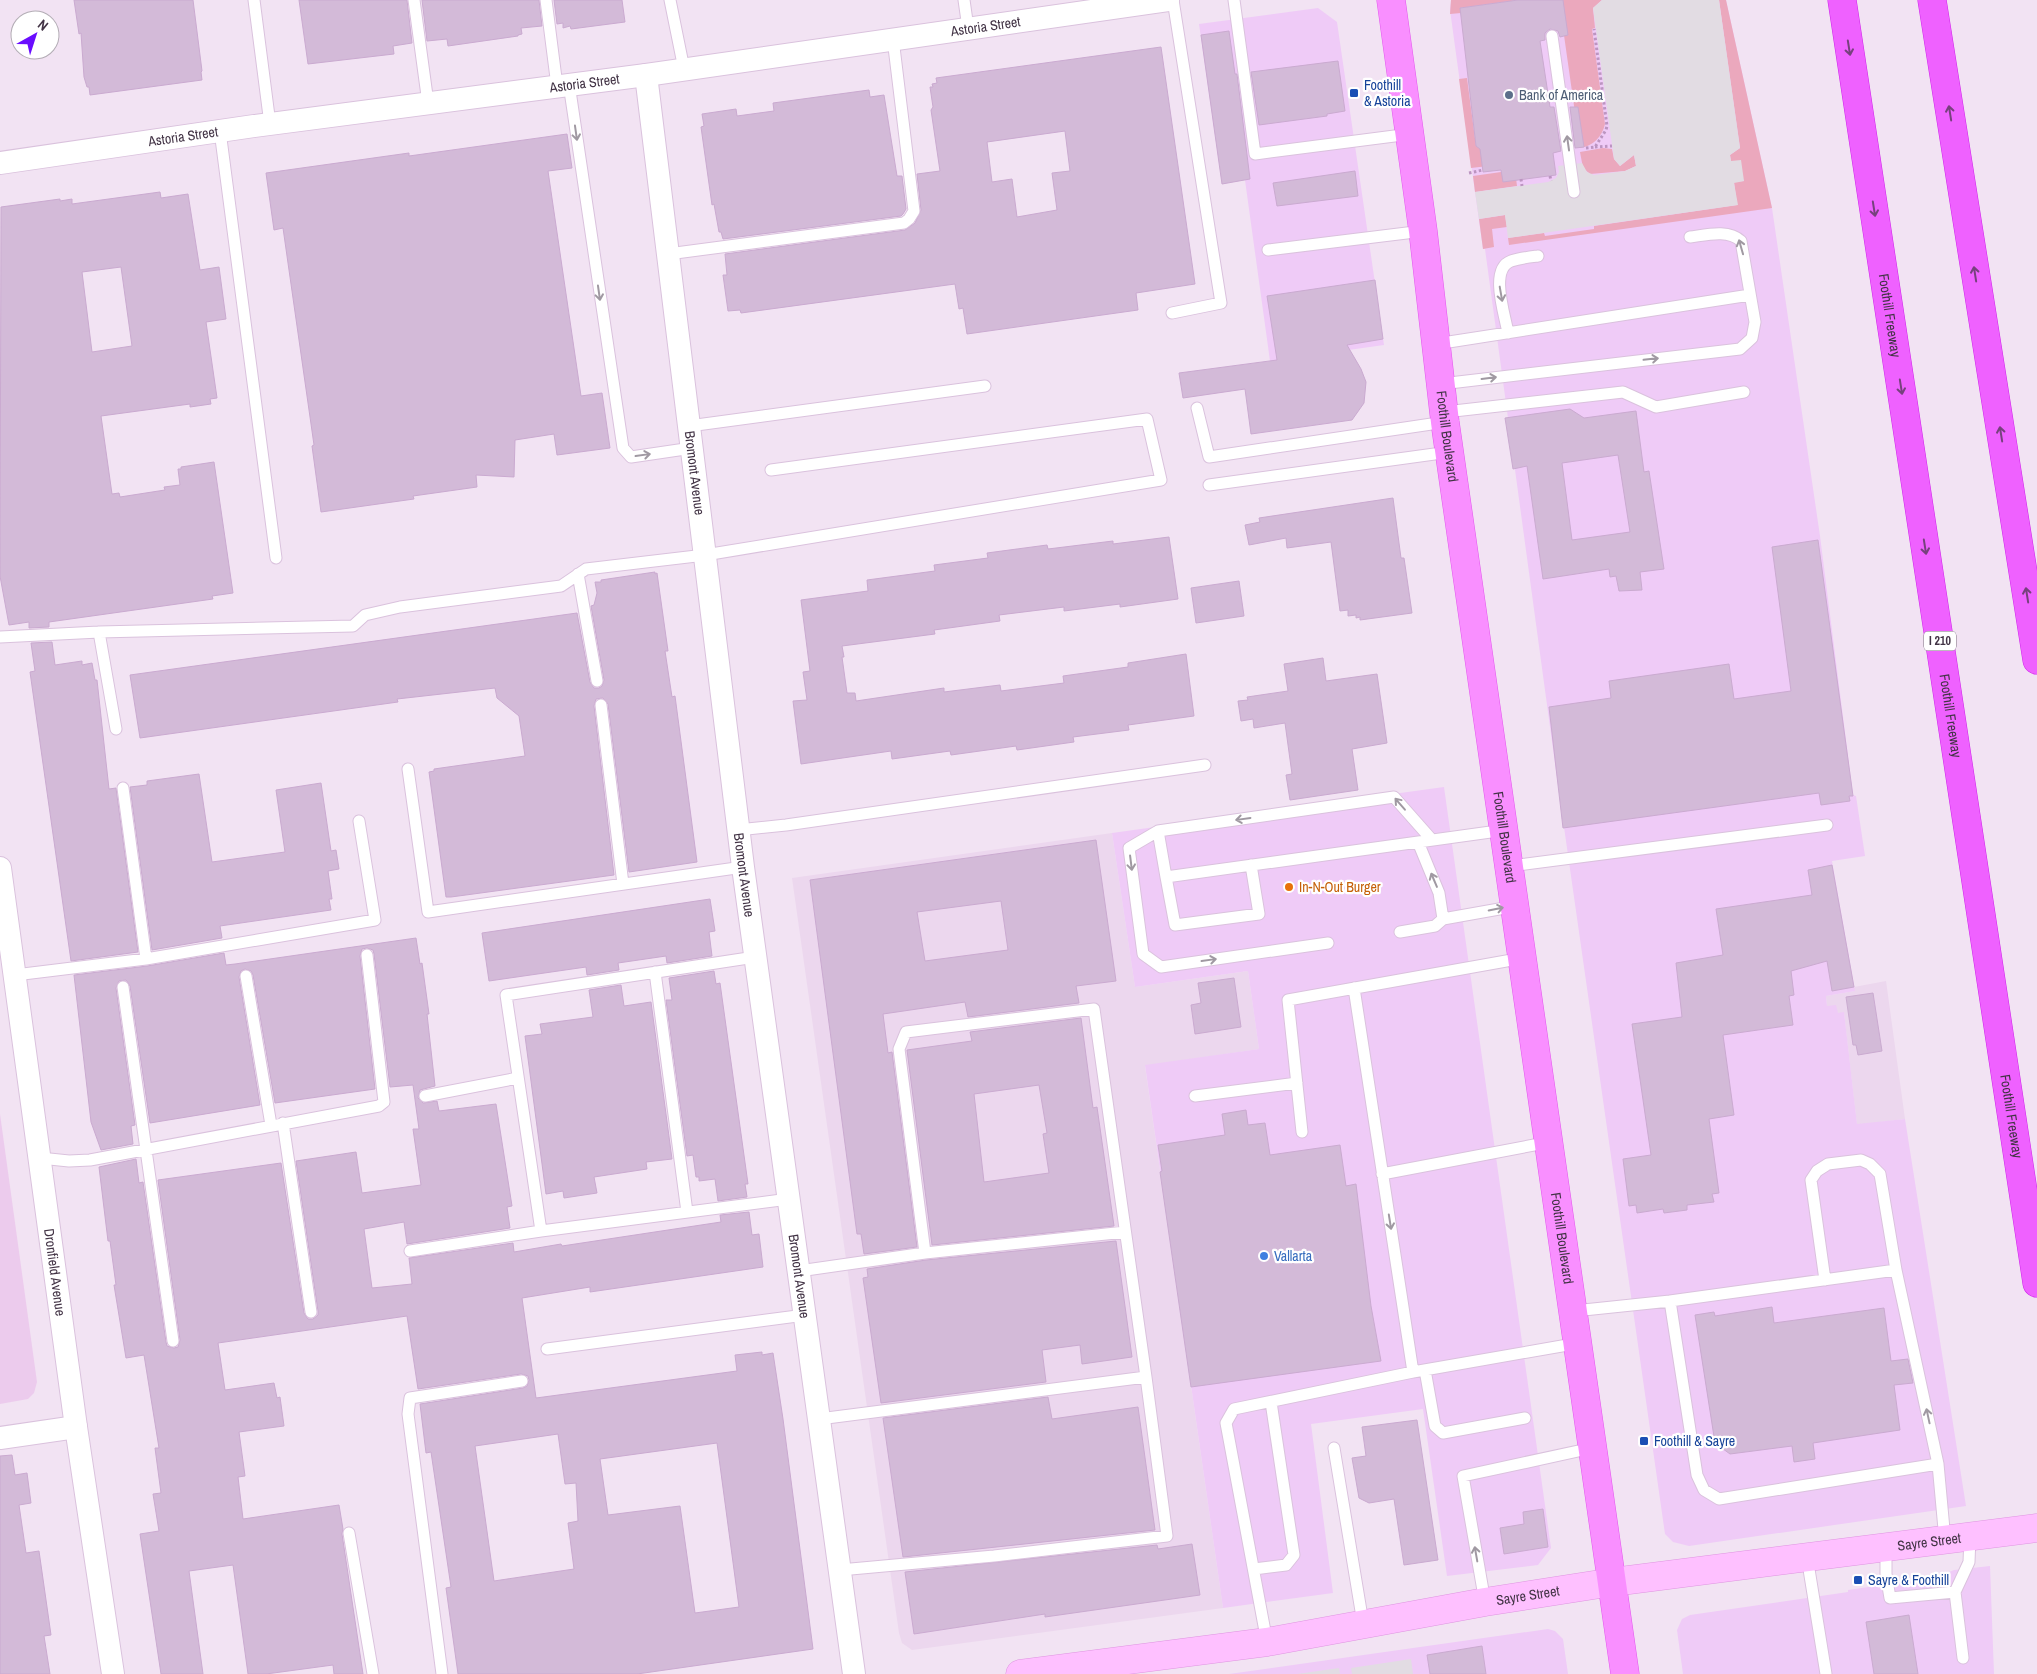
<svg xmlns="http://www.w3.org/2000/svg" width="2037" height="1674" font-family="'Archivo Narrow',sans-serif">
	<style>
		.residential { fill: #ecd7ee }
		.commercial { fill: #efcbf7 }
		.education { fill: #eccbed }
		.green { fill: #eba8bd }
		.parking { fill: #e2dce3 }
		.building { fill: #d3bad8; stroke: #caaad0; fill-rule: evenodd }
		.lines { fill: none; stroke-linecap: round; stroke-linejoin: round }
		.lane-casing { stroke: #dac2dd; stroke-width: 13 }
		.street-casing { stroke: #dac2dd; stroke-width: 24 }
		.secondary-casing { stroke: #de95e0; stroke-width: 29 }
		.primary-casing { stroke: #e258ec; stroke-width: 29 }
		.highway-casing { stroke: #ce27e8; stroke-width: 29 }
		.path { stroke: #bc95c1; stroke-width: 3; stroke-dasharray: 2.5 2.5; stroke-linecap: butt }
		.lane { stroke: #fff; stroke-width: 11 }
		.street { stroke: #fff; stroke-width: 22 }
		.secondary { stroke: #fec0ff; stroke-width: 28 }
		.primary { stroke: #f98fff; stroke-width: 28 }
		.highway { stroke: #ef61ff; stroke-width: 28 }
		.oneway { stroke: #76417d }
		.oneway2 { stroke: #a099a2 }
		.transit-dot { fill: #1a4fb4; stroke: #fff; stroke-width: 2 }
		.service-dot { fill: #5c6f8a; stroke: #fff; stroke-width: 2 }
		.food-dot { fill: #e8710a; stroke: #fff; stroke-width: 2 }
		.shop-dot { fill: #3f7fe0; stroke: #fff; stroke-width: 2 }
		.labels { text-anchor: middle; stroke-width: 4.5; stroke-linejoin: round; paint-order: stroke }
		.shield { fill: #fff; stroke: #7b707d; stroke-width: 1 }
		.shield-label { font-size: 12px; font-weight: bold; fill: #423345 }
		.street-label { font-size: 14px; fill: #423345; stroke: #fff }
		.transit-label { font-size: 14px; fill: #164399; stroke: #fff; text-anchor: start }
		.service-label { font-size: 14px; fill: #4e5e75; stroke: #fff; text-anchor: start }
		.food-label { font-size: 14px; fill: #c56008; stroke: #fff; text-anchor: start }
		.shop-label { font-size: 14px; fill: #366cbe; stroke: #fff; text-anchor: start }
	</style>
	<rect width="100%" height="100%" fill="#f2e3f3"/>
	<path class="residential" d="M1112,833L1135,987L1248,971L1259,1049L1145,1066L1223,1608L912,1650L902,1643L899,1633L792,878Z
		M1886,981L1905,1119L1857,1125L1844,1013H1838L1827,1006L1826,996L1854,991V987Z"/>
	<path class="commercial" d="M1451,0H1726L1772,208L1820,536L1853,795L1856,796L1865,856L1832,861L1855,991L1826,996L1827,1006L1836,1005L1838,1013L1844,1012L1857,1124L1905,1119L1966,1506L1689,1546L1673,1542L1665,1534L1556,771L1485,249H1483L1471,163L1450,10Z
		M1318,8L1337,22L1384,345L1270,361L1245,180L1222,184L1199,24Z
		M1444,787L1551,1548L1538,1565L1447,1576L1423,1409L1311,1424L1333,1593L1223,1608L1145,1065L1259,1049L1248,971L1135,987L1112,833Z
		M1990,1566L1994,1674H1683L1677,1630L1682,1619L1690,1615L1848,1592V1590L1937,1577L1954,1570Z
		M1548,1629L1555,1631L1563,1639L1568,1674H1229Z"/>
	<path class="education" d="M0,1114L37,1382L34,1393L28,1399L0,1404Z"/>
	<path class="green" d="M1451,0H1518L1460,8L1461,13L1450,14Z
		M1559,0H1602L1593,8L1595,28L1592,29L1605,124C1602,137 1593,146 1580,148Z
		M1719,0H1726L1772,208L1509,245L1508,238L1544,233L1545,236L1594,229V226L1737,205L1734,182L1744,181L1731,162L1730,155L1740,148Z
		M1467,78L1476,146L1514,163L1471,168L1459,79Z
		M1603,148L1612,149L1614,159L1620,166L1634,155L1636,166L1625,171L1590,174L1583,168L1580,152Z
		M1515,170L1517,186L1475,192L1473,176Z
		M1505,215L1507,227L1492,229L1494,247L1483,249L1479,219Z"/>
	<path class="parking" d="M1602,0H1719L1740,148L1730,155L1731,161L1741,160L1744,181L1734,183L1738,205L1508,238L1505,215L1479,219L1475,192L1548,182L1556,178L1559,172L1558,166L1582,163L1587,172L1594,175L1625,171L1636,166L1634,155L1620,166L1614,159L1593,8Z
		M1411,1659L1413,1674H1352L1351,1668Z
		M1339,1668L1340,1674H1297Z"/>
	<path class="building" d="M74,0H193L202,71L201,72L202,80L90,95L89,87H87L84,77L81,33L79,34Z
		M299,0H407L412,43L393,46L394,54L308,64Z
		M422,0H539L542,26L521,28L522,34L518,35V36L448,46L447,39L427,41Z
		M554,0H622L625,22L571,29L570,26L563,28V23L557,24Z
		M1518,0H1563L1568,35L1560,37L1558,31L1550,29L1545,33V40L1540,41L1550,107H1554L1561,151L1553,153L1556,175L1503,182L1501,170L1483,172L1480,149L1476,146L1460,8Z
		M1229,31L1235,74H1237L1250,179L1222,184L1201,35Z
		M1161,47L1195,284L1136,293L1138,310L967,334L963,308L959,309L955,284L741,313L740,310L728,311L723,275H727L725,254L905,230L915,223L921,210L917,174L940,171L931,110L933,107L930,87H933L932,84L937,83L936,78ZM1065,131L1070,171L1052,173L1057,210L1017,217L1012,179L992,182L987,142Z
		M1338,61L1345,111L1327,114V116L1259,125L1251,72Z
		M869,90L870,97L884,95L897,176H902L906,209L903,214L901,216L723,239L721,232H719L714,204L712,205L701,127L704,126L702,114L736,109L737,116L774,111L773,103Z
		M1570,107H1578L1584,147L1575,148Z
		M567,134L572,168L548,171L581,396L602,393L610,448L557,455L554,434L515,440L514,477L476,475L477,487L413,496L414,499L321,512L312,446L314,445L283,228L274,230L266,173L409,153V156Z
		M1355,171L1358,196L1277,206L1273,183Z
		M160,192L161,198L188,194L200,270L219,267L226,319L206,322L217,398L210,399L211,404L190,407V404L101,416L112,494L119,493L120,497L165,490L164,487L180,485L178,469H181V467L214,462L233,593L212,596L213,599L49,622V627L29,628V622L9,625L0,576L1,207L60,199V201L72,199V204ZM121,267L132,346L92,352L82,272Z
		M1375,280L1383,339L1347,345L1361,369L1366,382L1364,403L1352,420L1251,434L1245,389L1183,398L1179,373L1277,360L1267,296Z
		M1570,409L1584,418L1636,411L1644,472L1649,471L1664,569L1640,572L1642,590L1619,591L1616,576L1610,577L1609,569L1543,579L1527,466L1513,469L1505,418ZM1618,455L1630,532L1572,540L1562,463Z
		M1393,498L1401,558H1404L1412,613L1360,620V617L1356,618V615L1348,616V610L1340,611L1331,542L1287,548L1286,538L1249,545L1245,525L1260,522L1259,518Z
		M1169,537L1178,599L1120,607V604L1064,611V607L999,615L1000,621L934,630L935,634L842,646L844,657H842L847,693H855L856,701L944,688V692L1000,685L1001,691L1064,683L1063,676L1128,667V663L1186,654L1194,716L1128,725L1129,730L1073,737L1074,742L1017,750L1016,746L951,755L950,751L892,759L891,751L801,764L793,701L807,700L803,672L810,671L801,600L868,591L867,580L935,571L934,565L988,558L987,553L1047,545L1048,549L1113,541V544Z
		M1818,540L1853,796H1849L1850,801L1821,805L1819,793L1563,828L1549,707L1611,698L1609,681L1729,664L1734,699L1791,691L1772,547Z
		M655,572V574L657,573L668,651H665L672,697L675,696L697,862L629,872L608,704L603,698L596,699L594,706L614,875L451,897H446L429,772L434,771V769L525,756L519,716L497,698L495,688L397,699L398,702L140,738L130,675L577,613L590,682L594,688H599L602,686L604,680L591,606L594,605L597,593L595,582H601V580Z
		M1239,581L1244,616L1196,623L1191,588Z
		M52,642L55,665L82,661V665L92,663L95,680H97L109,789L116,788L138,952L71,961L30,672L35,671L31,643Z
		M1323,658L1326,681L1377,674L1387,743L1352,749L1358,790L1290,800L1286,775L1292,774L1285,723L1254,728L1253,719L1241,721L1238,701L1248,700L1247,697L1288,691L1284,664Z
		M199,774L212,862L285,852L276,790L321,783L331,851L336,850L339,869L328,871L332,899H329L331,910L220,926L222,938L152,950L130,787L147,785V781Z
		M1096,840L1116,981L1076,986L1079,1003L968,1017L965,1002L883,1014L888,1053L892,1052L917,1247L864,1254L861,1234H857L810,880ZM1001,901L1008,950L925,961L917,912Z
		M1832,865L1854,987L1832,991L1827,961L1791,971L1794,995L1789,996L1793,1025L1723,1035L1734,1115L1709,1119L1719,1193L1712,1194L1714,1202L1687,1205V1210L1664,1213L1663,1209L1637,1213L1636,1205L1629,1206L1623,1159L1651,1155L1632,1024L1682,1017L1676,963L1723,955L1716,909L1812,895L1808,870Z
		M710,899L715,931L709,932L712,956L667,963L666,956L618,963L619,970L587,975L586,967L489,981L482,933Z
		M416,938L420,964L422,963L429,1014H427L435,1086L420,1090L418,1098L423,1103L437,1101L439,1111L496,1104L512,1206L507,1207L510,1228L407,1244L404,1222L364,1229L372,1288L412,1284L409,1258L513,1243L514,1252L561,1244L562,1246L721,1222L720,1215L749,1212L752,1235L759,1234L763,1267L590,1292V1287L522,1298L536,1398L737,1371L735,1355L762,1352V1355L773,1353L783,1419L813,1649L637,1674H458L446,1588L451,1587L431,1452L426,1453L420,1404L523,1388L527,1386L529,1380L528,1376L521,1374L418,1389L407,1316L218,1343L225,1390L274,1383L277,1398L280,1397L284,1426L239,1432L245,1476L238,1477L243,1519L339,1505L343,1529L342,1534L363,1674H334L333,1665L266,1674H248L233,1565L189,1571L203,1674H161L140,1534L159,1531L153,1494L161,1493L155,1448H159L144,1355L126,1358L114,1285H116L110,1241H108L99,1167L136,1159L139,1183L143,1182L166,1342L167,1346L174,1348L178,1347L180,1340L158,1180L281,1163L304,1313L308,1319H313L318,1315V1311L296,1161L356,1152L362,1193L421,1185L413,1129H419L413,1085L390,1087L374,954L373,950L367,948L362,949L360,956L375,1089L275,1103L253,975L251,971L245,969L241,971L239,977L260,1105L150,1123L130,986L126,980L119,981L116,988L135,1125L131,1126L133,1144L101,1150L91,1122L74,975L147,966L224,953L226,965L235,964ZM558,1434L565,1484L576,1483L578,1521L568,1523L574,1569L494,1581L475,1446ZM717,1443L739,1607L695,1613L680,1506L608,1515L600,1459Z
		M714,971L716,984L720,983L748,1184H745L747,1197L718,1201L715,1179L699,1181V1177H696L693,1155L687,1156L666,1000H672L669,978Z
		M1234,978L1241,1027L1195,1034L1191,1005L1201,1003L1198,983Z
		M621,985L624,1006L651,1002L672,1159L646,1162L647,1169L594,1177L597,1193L564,1198L563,1191L546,1194L525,1036L542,1034L540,1024L593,1017L589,990Z
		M1873,993L1882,1051L1858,1055L1856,1045H1853L1846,997Z
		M1081,1018L1093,1108L1097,1107L1114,1226L932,1245L907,1050L972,1041L970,1032ZM1039,1085L1047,1133L1043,1134L1049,1173L984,1182L974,1094Z
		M1246,1110L1248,1125L1265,1123L1270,1155L1340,1145L1346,1186L1356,1184L1371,1306L1381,1361L1191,1387L1160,1172L1162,1171L1158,1145L1225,1135L1222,1114Z
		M1116,1241L1132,1357L1082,1364L1080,1345L1042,1350L1046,1382L881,1403L863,1278L868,1277L867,1269L926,1260Z
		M1772,1307L1774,1323L1884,1308L1891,1361L1908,1359L1913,1383L1894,1385L1900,1430L1813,1443L1815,1459L1794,1462L1792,1446L1730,1454L1715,1443L1695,1315L1714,1312L1715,1316Z
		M1048,1397L1052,1419L1138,1407L1155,1530L903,1557L883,1418Z
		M1417,1420L1438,1560L1404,1565L1394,1499L1369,1503L1359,1498L1352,1458L1366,1456L1362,1427Z
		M12,1455L15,1475L27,1473L31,1503L19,1505L26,1553L39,1551L51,1635L44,1636L50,1674H0V1456Z
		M1543,1509L1548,1547L1504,1554L1500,1528L1524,1524L1523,1512Z
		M1192,1544L1200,1595L1045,1617V1614L914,1634L905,1572L1157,1545L1158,1549Z
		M1909,1615L1918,1674H1874L1866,1622Z
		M1482,1646L1486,1674H1430L1427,1655Z"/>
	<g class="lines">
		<defs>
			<path id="lane" d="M254,0L270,124
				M414,0L428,103
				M546,0L557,86
				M670,0L684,69
				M964,0L968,28
				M1234,0L1255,154L1410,134
				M1552,36L1574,192
				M569,84L623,448L631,457L692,448
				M220,131L276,558
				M1268,250L1423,231
				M668,254L904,223L909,219L914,211L893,39
				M1172,313L1221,303L1173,0
				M1508,333C1505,315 1489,269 1511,261C1520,258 1530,257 1538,256
				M1436,344L1750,295
				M1441,384L1740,349L1752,338L1755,322L1741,241C1728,229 1706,235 1690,237
				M1197,408L1209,457L1445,422
				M1445,412L1623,392L1656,407L1744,392
				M689,426L985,386
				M1209,485L1449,452
				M578,574L597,681
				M0,637L99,632
				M601,705L623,884
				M116,729L99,632L353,626L365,615L400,607L561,586L586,569L705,555L1161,480L1147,419L771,470
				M408,769L428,912L743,867
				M123,788L146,959
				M738,830L786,825L1205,765
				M1158,831L1166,877
				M1418,842L1439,893L1443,919
				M1251,865L1259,914L1175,925L1166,877C1279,861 1392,846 1505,830
				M1510,866L1827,825
				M1400,932L1435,926L1443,919L1516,906
				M1328,943L1161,967L1143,954L1129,848L1158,831L1394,797L1432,840
				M755,957L506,995L541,1231L789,1199
				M655,972L687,1212
				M15,975L146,959L375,920L359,821
				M246,976L271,1125
				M123,987L173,1341
				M1354,988L1413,1372
				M425,1096L518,1078
				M1195,1096L1297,1083
				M283,1123L311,1312
				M1302,1132L1288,1000L1523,958
				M40,1158L69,1161L90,1160L379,1106L384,1102L367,955
				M1382,1174L1550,1142
				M410,1251L541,1231
				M925,1253L1125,1232
				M799,1271L925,1253L899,1049L906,1032L1094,1009L1146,1377L819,1419
				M1825,1280L1811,1180L1817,1171L1828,1164L1861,1160L1870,1164L1880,1174L1896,1270L1938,1464
				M1670,1301L1896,1270
				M1574,1311L1670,1301L1697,1475L1704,1490L1719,1499L1938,1464L1945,1540
				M547,1349L805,1315
				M1425,1370L1435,1426L1443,1433L1525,1418
				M1334,1448L1363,1623
				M349,1533L373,1674
				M1886,1548V1574L1890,1598L1955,1592L1969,1562L1970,1537
				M1807,1557L1826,1674
				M1254,1569L1286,1565L1294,1555L1271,1402
				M840,1570L994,1556L1167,1536L1146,1377
				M1955,1592L1963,1658
				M1485,1602L1463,1476L1592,1448
				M1267,1642L1226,1423L1234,1409L1413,1372L1579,1343
				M442,1674L408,1414L410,1398L522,1381"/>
			<g id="street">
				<path id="s1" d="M646,75L743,867L854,1674"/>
				<path id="s2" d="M0,163L254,126L646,75L1168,0"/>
				<path id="s3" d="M0,868L76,1427L113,1674"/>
				<path d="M0,1438L76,1427"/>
			</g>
			<g id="secondary">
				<path id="s4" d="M1020,1674L1267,1642L1485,1602L1613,1582L2037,1528"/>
			</g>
			<g id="primary">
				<path id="s5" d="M1391,0L1423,231L1445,422L1625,1674"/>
			</g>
			<g id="highway">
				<path id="s6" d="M1842,0L2037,1283"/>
				<path d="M1932,0L2037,660"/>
			</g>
		</defs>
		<use href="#lane" class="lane-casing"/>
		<use href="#street" class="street-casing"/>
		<use href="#secondary" class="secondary-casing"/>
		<use href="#primary" class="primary-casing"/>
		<use href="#highway" class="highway-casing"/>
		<path class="path" d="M1595,147L1612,146
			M1586,148L1595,147L1606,130L1607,126L1594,29
			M1469,173L1483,170
			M1550,176L1551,181
			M1521,179L1522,186"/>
		<use href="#lane" class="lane"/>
		<use href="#street" class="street"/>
		<use href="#secondary" class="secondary"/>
		<use href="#primary" class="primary"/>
		<use href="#highway" class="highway"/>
	</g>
	<defs><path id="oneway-shaft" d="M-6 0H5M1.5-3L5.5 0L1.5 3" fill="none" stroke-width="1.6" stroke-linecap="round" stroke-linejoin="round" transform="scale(1.25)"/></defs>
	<g class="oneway">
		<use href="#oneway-shaft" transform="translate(1849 48) rotate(81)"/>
		<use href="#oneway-shaft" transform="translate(1950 113) rotate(-99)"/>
		<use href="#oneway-shaft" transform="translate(1874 209) rotate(81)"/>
		<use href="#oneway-shaft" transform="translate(1975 274) rotate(-99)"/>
		<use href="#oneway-shaft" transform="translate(1901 387) rotate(81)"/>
		<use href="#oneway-shaft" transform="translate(2001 434) rotate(-99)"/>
		<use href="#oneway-shaft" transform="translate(1925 547) rotate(81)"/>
		<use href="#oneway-shaft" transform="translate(2027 595) rotate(-99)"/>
	</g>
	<g class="oneway2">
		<use href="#oneway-shaft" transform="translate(576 133) rotate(82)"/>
		<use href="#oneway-shaft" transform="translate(1568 143) rotate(-98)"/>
		<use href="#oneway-shaft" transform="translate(1741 247) rotate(-106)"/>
		<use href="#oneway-shaft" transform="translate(599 293) rotate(82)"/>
		<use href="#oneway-shaft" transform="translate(1501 294) rotate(80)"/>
		<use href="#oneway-shaft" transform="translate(1651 359) rotate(-6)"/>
		<use href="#oneway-shaft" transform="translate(1489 378) rotate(-7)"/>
		<use href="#oneway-shaft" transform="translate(643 455) rotate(-8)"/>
		<use href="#oneway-shaft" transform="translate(1400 804) rotate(-131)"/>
		<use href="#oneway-shaft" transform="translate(1243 819) rotate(172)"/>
		<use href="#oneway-shaft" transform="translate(1131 863) rotate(83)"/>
		<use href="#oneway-shaft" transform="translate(1434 880) rotate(-113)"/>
		<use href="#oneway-shaft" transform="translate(1496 909) rotate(-11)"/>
		<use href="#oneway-shaft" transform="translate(1209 960) rotate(-8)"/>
		<use href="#oneway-shaft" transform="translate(1390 1222) rotate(81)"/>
		<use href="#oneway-shaft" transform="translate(1928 1416) rotate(-102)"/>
		<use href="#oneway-shaft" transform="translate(1476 1554) rotate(-100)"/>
	</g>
	<g class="transit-dot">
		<rect x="1349" y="88" width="10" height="10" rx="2.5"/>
		<rect x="1639" y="1436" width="10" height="10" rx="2.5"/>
		<rect x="1853" y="1575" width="10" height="10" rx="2.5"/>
	</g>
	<circle class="service-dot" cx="1509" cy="95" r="5"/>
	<circle class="food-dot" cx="1289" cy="887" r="5"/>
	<circle class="shop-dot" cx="1264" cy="1256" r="5"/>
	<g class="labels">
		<rect class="shield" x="1924" y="631.5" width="32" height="19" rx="4"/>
		<g class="shield-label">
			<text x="1940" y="645">I 210</text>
		</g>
		<g class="street-label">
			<text dy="5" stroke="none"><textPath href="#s2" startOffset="995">Astoria Street</textPath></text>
			<text dy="5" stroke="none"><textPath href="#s2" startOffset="590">Astoria Street</textPath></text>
			<text dy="5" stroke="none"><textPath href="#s2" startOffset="185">Astoria Street</textPath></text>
			<text dy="5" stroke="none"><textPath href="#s6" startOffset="319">Foothill Freeway</textPath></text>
			<text dy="5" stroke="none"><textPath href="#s5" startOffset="440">Foothill Boulevard</textPath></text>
			<text dy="5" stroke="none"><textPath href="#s1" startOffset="401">Bromont Avenue</textPath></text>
			<text dy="5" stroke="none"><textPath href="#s6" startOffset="724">Foothill Freeway</textPath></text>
			<text dy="5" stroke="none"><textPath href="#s5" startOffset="845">Foothill Boulevard</textPath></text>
			<text dy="5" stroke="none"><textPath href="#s1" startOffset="806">Bromont Avenue</textPath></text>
			<text dy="5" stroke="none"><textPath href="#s6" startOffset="1129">Foothill Freeway</textPath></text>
			<text dy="5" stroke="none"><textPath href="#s5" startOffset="1250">Foothill Boulevard</textPath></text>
			<text dy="5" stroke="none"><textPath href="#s3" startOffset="408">Dronfield Avenue</textPath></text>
			<text dy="5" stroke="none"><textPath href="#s1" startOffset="1211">Bromont Avenue</textPath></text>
			<text dy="5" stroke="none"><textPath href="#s4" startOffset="919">Sayre Street</textPath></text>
			<text dy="5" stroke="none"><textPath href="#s4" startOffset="514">Sayre Street</textPath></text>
		</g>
		<g class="transit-label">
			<text x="1364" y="90">Foothill<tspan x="1364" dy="16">&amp; Astoria</tspan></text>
			<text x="1654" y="1446">Foothill &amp; Sayre</text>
			<text x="1868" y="1585">Sayre &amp; Foothill</text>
		</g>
		<g class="service-label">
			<text x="1519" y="100">Bank of America</text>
		</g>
		<g class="food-label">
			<text x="1299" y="892">In-N-Out Burger</text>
		</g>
		<g class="shop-label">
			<text x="1274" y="1261">Vallarta</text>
		</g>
	</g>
	<g transform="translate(35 35) rotate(39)"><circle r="24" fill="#ffffff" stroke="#b3adb5"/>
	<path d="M0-4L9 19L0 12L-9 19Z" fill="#6a0dff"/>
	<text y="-8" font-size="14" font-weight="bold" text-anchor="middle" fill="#423345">N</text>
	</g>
</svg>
